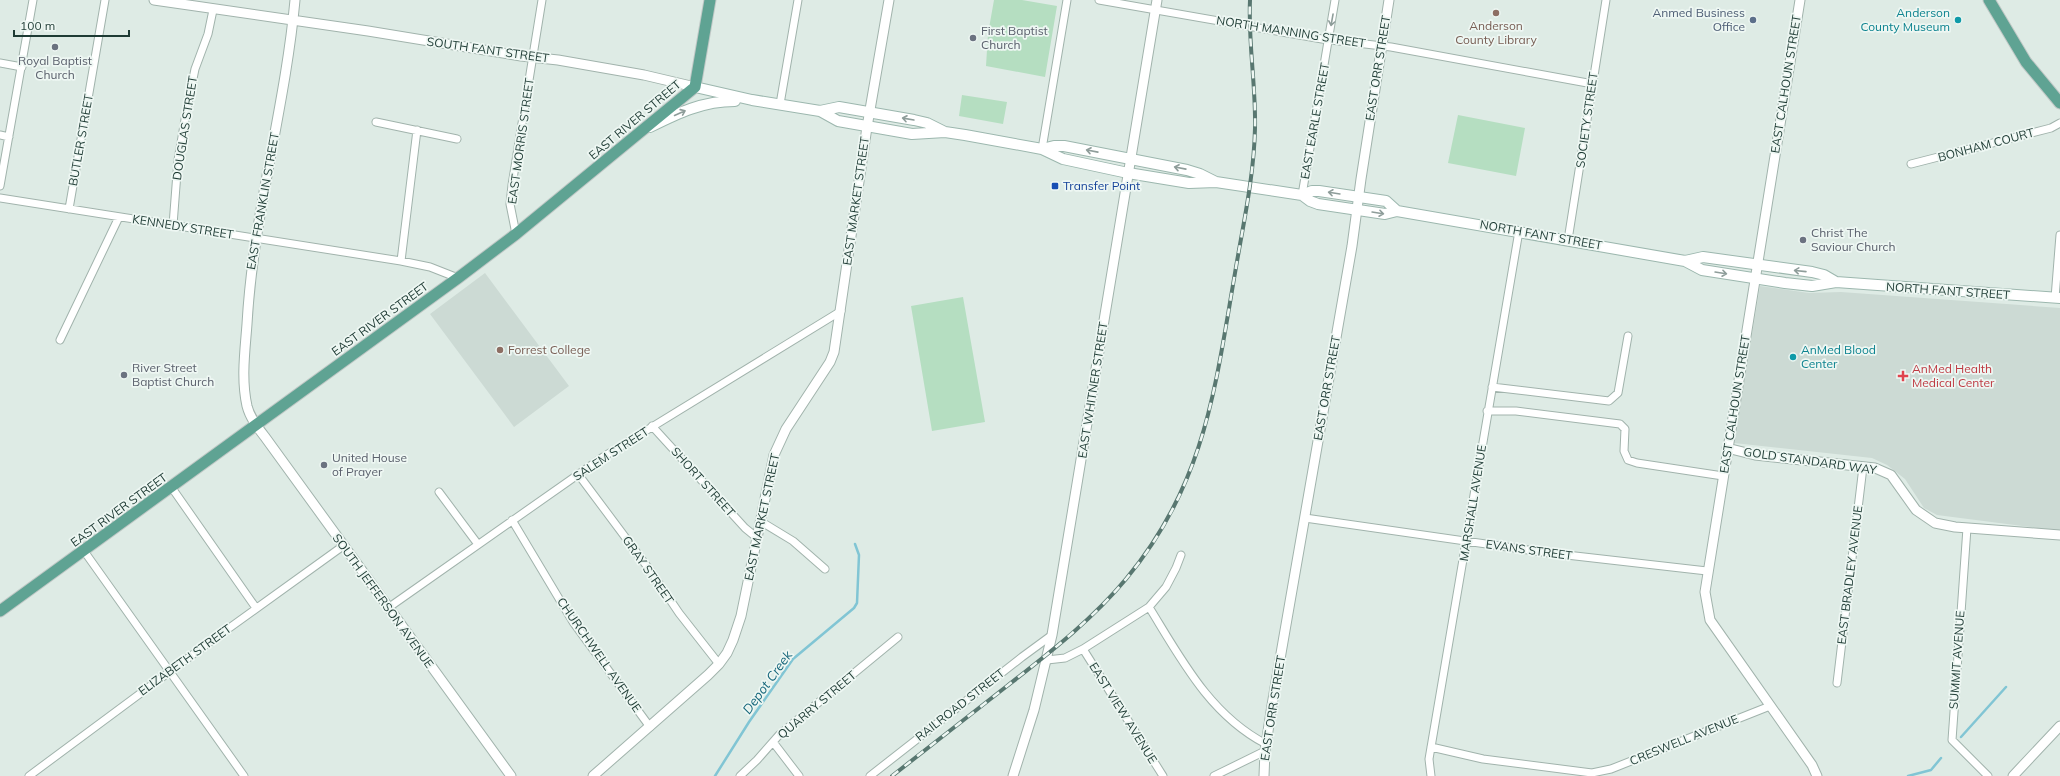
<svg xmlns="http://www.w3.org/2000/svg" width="2060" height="776" font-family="Mulish,sans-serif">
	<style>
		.built { fill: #ccdad4 }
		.green { fill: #b5dec1 }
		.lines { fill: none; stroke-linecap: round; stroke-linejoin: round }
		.stream { stroke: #81c5d4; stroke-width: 2.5 }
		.minor-casing { stroke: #a1b3ac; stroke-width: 9 }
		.tertiary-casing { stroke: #a1b3ac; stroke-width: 11 }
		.secondary-casing { stroke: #9cb7ae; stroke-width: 12 }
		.primary-casing { stroke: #c0c8c6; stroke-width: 13 }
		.minor { stroke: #fff; stroke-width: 7 }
		.tertiary { stroke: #fff; stroke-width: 9 }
		.secondary { stroke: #fff; stroke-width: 10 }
		.primary { stroke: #5fa393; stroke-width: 11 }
		.rail-casing { stroke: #587770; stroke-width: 4 }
		.rail { stroke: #eef7f3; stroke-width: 2.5; stroke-dasharray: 8; stroke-linecap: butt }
		.oneway { stroke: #8e9d9a }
		.education-dot { fill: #8d6e63; stroke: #eef7f3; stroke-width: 1.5 }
		.service-dot { fill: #5c6f8a; stroke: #eef7f3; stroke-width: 1.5 }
		.culture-dot { fill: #0f9aa8; stroke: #eef7f3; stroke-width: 1.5 }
		.worship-dot { fill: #6b7280; stroke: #eef7f3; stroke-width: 1.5 }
		.transit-dot { fill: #1a4fb4; stroke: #eef7f3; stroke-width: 1.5 }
		.health-dot { fill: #e0444e; stroke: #eef7f3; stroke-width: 1.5 }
		.labels { text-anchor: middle; stroke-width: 3.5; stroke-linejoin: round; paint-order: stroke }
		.service-label { font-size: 12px; fill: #4e5e75; stroke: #eef7f3; text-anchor: end }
		.culture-label { font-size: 12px; fill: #0d838f; stroke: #eef7f3; text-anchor: end }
		.education-label { font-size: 12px; fill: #785e54; stroke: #eef7f3 }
		.worship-label { font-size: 12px; fill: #5b616d; stroke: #eef7f3; text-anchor: start }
		.street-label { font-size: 12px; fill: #1e3b34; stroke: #eef7f3 }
		.transit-label { font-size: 12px; fill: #164399; stroke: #eef7f3; text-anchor: start }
		.health-label { font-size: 12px; fill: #be3a42; stroke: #eef7f3; text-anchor: start }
		.water-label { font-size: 13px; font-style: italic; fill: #15667a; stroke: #eef7f3 }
	</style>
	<rect width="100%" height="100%" fill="#deebe5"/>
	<path class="built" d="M485,273L569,386L514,427L430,314Z
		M1760,286L1809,293L1841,292L2060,308V531L1937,515L1924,508L1905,479L1887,465L1872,458L1734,443Z"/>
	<path class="green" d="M994,0H1022L1057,6L1045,77L986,66L988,34Z
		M962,95L1007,102L1003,124L959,116Z
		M1458,115L1525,128L1516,176L1448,163Z
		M963,297L985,422L932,431L911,306Z"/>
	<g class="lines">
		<path class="stream" d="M1961,737L2006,687
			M715,776L749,722L793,659L854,608L857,603L859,555L855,544
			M1908,776L1931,770L1941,758"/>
		<defs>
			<path id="minor" d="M1099,0L1322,39L1391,47L1593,84
				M0,63L22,67
				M780,104L798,0
				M376,122L457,139
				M0,135L9,137
				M1042,149L1067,0
				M1911,164L2051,128L2060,123
				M0,186L33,0
				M1302,195L1335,0
				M0,198L401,261L430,267L458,278
				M69,209L105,0
				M173,225L178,160L187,108L195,69L208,34L213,10
				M516,234L510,204L512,185L542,0
				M1568,240L1606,0
				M401,261L417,130
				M2055,298L2060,235
				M60,340L119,217
				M1492,387L1609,401L1618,393L1628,336
				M1487,411H1516L1620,424L1625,429L1624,451L1628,460L1637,463L1723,476
				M652,426L745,528L756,537
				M578,474L652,573L679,613L719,664
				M172,488L256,608
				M439,492L477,543
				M1305,518L1549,553L1707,571
				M512,520L573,622L650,727
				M760,521L793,541L825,569
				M1967,528L1952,740L1988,776
				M84,551L244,776
				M1149,607C1181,659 1210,715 1266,744
				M388,608L603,457L841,311
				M1083,649L1163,776
				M1047,660L1065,658L1083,649L1149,607L1166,587L1176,568L1181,555
				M1837,683L1863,467
				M773,742L799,776
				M1431,747L1483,759L1592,773L1611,769L1770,706
				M29,776L207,644L343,546
				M740,776L757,760L779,735L898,637
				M870,776L1022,657L1052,635
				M1214,776L1265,751
				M1431,776L1429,759L1519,231"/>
			<path id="tertiary" d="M154,0L368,31L521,56L558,60L644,75L695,87
				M295,0C285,109 253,215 247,324C245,351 241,379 247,406C250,418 258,428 265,437L511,776
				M1800,0L1705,592L1710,620L1812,765L1817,776
				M1727,448L1755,455L1875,468L1891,475L1916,510L1935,523L1955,527L2060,535
				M593,776L708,675L719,664L727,653L733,640L741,616L774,455L786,429L830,362L834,352L867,127L889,0
				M1013,776L1034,710L1052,635L1157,0
				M1264,776L1265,751L1272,705L1352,246L1361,179L1389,0
				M2013,776L2060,726"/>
			<path id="secondary" d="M695,87L752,100L820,111L838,121L912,134L945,132L965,135L1042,149L1063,159L1128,173L1189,183L1216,182L1302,195L1310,201L1318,204L1385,214L1397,211L1685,261L1702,270L1785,283L1812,286L1836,282L2060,298
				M820,111L839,107L914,120L927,123L945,132
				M650,127C678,113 703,101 735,101
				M1042,149L1054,146H1064L1187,170L1200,174L1216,182
				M1302,195L1312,191H1319L1386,201L1397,211
				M1685,261L1703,257L1812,272L1824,275L1836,282"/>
			<path id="primary" d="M1989,0L2026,62L2060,103
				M0,611L458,278L516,234L695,87L710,0"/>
		</defs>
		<use href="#minor" class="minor-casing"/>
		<use href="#tertiary" class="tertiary-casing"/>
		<use href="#secondary" class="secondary-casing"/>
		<use href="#primary" class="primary-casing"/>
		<use href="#minor" class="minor"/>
		<use href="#tertiary" class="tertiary"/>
		<use href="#secondary" class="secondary"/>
		<use href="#primary" class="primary"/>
		<defs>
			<path id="rail" d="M892,776C930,746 969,716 1007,686C1049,653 1092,620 1126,579C1205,484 1215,389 1235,273C1243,225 1254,177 1255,128C1256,85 1248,43 1250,0"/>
		</defs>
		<use href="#rail" class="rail-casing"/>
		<use href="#rail" class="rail"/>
	</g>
	<defs><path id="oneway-shaft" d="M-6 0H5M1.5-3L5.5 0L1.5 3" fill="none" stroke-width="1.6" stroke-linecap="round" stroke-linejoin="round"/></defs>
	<g class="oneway">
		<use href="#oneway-shaft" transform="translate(1332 20) rotate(100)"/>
		<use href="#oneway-shaft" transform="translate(680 113) rotate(-24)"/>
		<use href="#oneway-shaft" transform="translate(908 119) rotate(-170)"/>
		<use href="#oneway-shaft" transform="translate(1092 151) rotate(-169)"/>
		<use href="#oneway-shaft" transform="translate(1180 168) rotate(-169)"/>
		<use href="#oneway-shaft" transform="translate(1334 193) rotate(-171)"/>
		<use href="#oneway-shaft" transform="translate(1378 213) rotate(9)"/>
		<use href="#oneway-shaft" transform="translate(1800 271) rotate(-174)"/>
		<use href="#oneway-shaft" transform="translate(1721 273) rotate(9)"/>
	</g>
	<g class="education-dot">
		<circle cx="1496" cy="13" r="4"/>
		<circle cx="500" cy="350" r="4"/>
	</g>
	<circle class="service-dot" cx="1753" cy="20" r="4"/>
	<g class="culture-dot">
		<circle cx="1958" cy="20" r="4"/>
		<circle cx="1793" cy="357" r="4"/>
	</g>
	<g class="worship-dot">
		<circle cx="973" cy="38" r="4"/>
		<circle cx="55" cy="47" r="4"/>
		<circle cx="1803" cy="240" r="4"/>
		<circle cx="124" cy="375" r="4"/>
		<circle cx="324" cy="465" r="4"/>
	</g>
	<rect class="transit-dot" x="1051" y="182" width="8" height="8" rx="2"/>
	<path class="health-dot" d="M1901 370h4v4h4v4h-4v4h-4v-4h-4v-4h4z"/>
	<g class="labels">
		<g class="service-label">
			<text x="1745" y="17">Anmed Business<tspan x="1745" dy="14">Office</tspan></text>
		</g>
		<g class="culture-label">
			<text x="1950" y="17">Anderson<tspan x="1950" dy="14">County Museum</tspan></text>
			<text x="1801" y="354" text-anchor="start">AnMed Blood<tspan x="1801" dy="14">Center</tspan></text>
		</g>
		<g class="education-label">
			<text x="1496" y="30">Anderson<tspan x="1496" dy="14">County Library</tspan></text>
			<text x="508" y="354" text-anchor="start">Forrest College</text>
		</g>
		<g class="worship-label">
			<text x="981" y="35">First Baptist<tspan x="981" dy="14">Church</tspan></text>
			<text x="55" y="65" text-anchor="middle">Royal Baptist<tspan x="55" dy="14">Church</tspan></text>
			<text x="1811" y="237">Christ The<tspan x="1811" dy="14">Saviour Church</tspan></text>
			<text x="132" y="372">River Street<tspan x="132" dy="14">Baptist Church</tspan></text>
			<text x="332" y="462">United House<tspan x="332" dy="14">of Prayer</tspan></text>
		</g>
		<g class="street-label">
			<text transform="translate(1291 32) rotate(9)" y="4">NORTH MANNING STREET</text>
			<text transform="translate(488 50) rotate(8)" y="4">SOUTH FANT STREET</text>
			<text transform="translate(1378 68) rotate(-81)" y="4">EAST ORR STREET</text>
			<text transform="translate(1786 84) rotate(-81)" y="4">EAST CALHOUN STREET</text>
			<text transform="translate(635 120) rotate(-40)" y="4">EAST RIVER STREET</text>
			<text transform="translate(1587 120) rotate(-82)" y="4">SOCIETY STREET</text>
			<text transform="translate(1315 121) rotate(-80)" y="4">EAST EARLE STREET</text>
			<text transform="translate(185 128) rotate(-81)" y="4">DOUGLAS STREET</text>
			<text transform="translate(81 140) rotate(-80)" y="4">BUTLER STREET</text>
			<text transform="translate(521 141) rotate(-82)" y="4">EAST MORRIS STREET</text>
			<text transform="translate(1986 145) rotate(-15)" y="4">BONHAM COURT</text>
			<text transform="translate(263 201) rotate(-80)" y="4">EAST FRANKLIN STREET</text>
			<text transform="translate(856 201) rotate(-82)" y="4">EAST MARKET STREET</text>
			<text transform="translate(183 227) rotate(9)" y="4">KENNEDY STREET</text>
			<text transform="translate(1541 235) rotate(10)" y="4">NORTH FANT STREET</text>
			<text transform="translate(1948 291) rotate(4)" y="4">NORTH FANT STREET</text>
			<text transform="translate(380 319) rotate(-36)" y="4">EAST RIVER STREET</text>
			<text transform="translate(1327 388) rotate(-80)" y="4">EAST ORR STREET</text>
			<text transform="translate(1093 390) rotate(-81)" y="4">EAST WHITNER STREET</text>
			<text transform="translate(1735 404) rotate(-81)" y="4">EAST CALHOUN STREET</text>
			<text transform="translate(611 454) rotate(-33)" y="4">SALEM STREET</text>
			<text transform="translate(1810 461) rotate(8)" y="4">GOLD STANDARD WAY</text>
			<text transform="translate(703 482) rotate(48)" y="4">SHORT STREET</text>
			<text transform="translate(1473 503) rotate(-81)" y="4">MARSHALL AVENUE</text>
			<text transform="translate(119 510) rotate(-36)" y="4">EAST RIVER STREET</text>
			<text transform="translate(762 517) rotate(-78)" y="4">EAST MARKET STREET</text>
			<text transform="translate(1529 550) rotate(8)" y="4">EVANS STREET</text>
			<text transform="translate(648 570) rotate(55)" y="4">GRAY STREET</text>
			<text transform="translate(1850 575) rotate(-83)" y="4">EAST BRADLEY AVENUE</text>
			<text transform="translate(383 601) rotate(54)" y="4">SOUTH JEFFERSON AVENUE</text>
			<text transform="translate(599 655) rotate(55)" y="4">CHURCHWELL AVENUE</text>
			<text transform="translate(185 660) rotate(-36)" y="4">ELIZABETH STREET</text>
			<text transform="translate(1957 660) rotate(-86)" y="4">SUMMIT AVENUE</text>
			<text transform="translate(817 705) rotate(-40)" y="4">QUARRY STREET</text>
			<text transform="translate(960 705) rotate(-38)" y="4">RAILROAD STREET</text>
			<text transform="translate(1273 708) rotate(-81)" y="4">EAST ORR STREET</text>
			<text transform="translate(1123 713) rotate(58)" y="4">EAST VIEW AVENUE</text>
			<text transform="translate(1684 740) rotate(-22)" y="4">CRESWELL AVENUE</text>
		</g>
		<g class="transit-label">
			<text x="1063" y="190">Transfer Point</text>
		</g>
		<g class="health-label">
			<text x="1912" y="373">AnMed Health<tspan x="1912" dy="14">Medical Center</tspan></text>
		</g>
		<g class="water-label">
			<text transform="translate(767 682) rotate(-54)" y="5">Depot Creek</text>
		</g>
	</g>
	<path d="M14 30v6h115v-6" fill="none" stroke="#1e3b34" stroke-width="2"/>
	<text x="20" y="30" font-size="12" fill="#1e3b34" stroke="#eef7f3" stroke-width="3" paint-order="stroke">100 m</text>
</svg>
